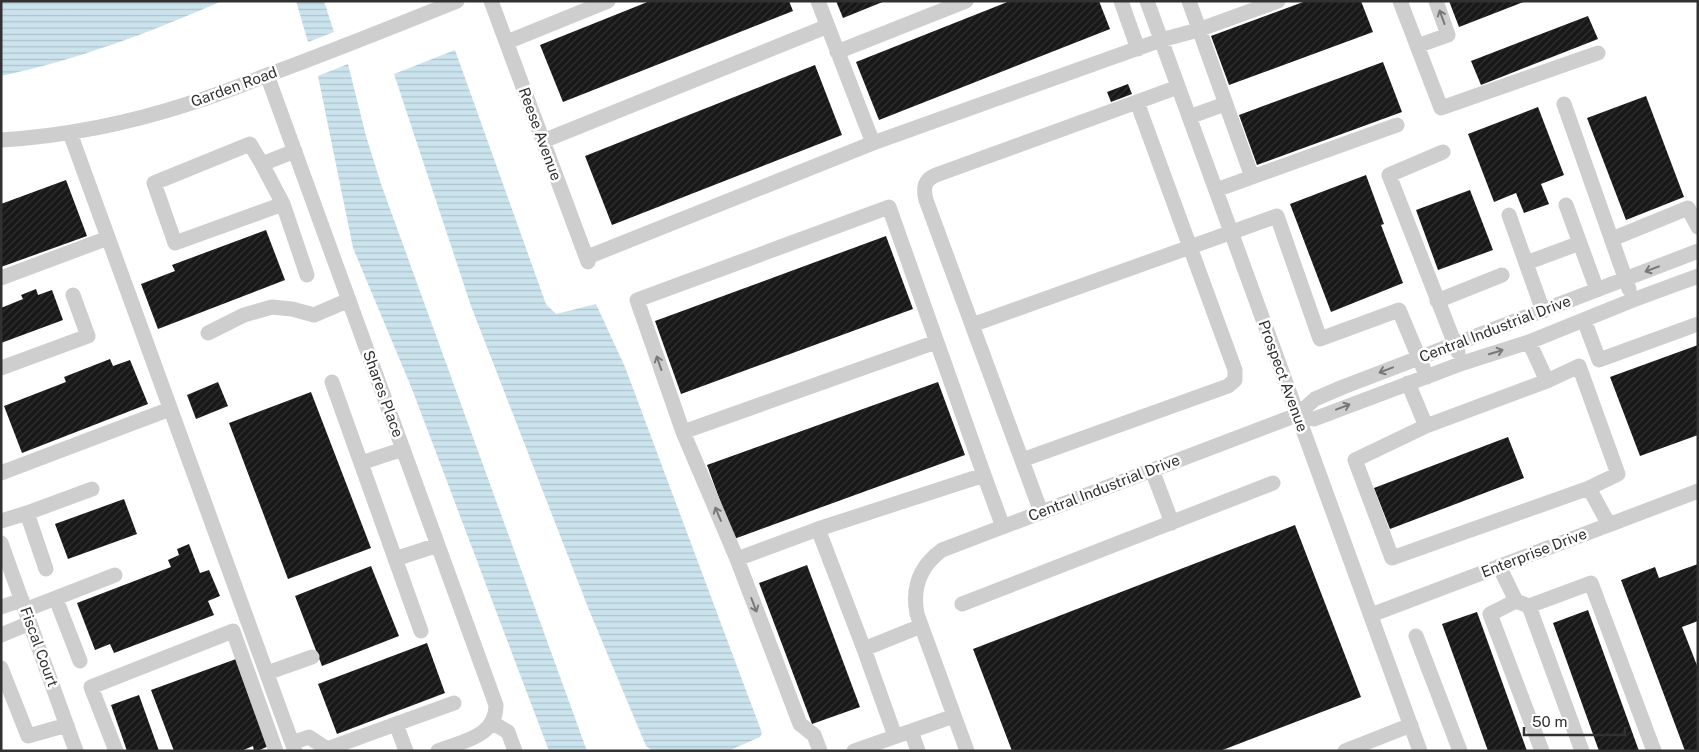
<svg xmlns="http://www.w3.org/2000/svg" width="1699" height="752" font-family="'Public Sans',sans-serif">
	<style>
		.water { fill: url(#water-rules) }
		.building { fill: url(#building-hatch) }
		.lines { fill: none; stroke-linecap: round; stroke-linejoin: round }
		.minor { stroke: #cecece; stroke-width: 15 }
		.oneway { stroke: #787878 }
		.labels { text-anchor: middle; stroke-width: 5; stroke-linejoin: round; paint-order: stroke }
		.street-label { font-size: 15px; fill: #313131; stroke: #fff }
	</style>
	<defs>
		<pattern id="water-rules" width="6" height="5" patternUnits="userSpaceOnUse" patternTransform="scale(1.25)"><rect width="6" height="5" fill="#cbe3ed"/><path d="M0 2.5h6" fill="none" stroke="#afc3cc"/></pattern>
		<pattern id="building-hatch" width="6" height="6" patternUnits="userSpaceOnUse" patternTransform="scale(1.25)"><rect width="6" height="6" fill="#181818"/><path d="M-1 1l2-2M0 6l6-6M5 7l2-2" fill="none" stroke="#313131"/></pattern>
	</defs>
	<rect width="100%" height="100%" fill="#fff"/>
	<path class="water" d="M1,1H222C151,32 77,60 1,76Z
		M296,1H324L334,32L308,42Z
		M455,50L546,304L556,314L596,304L625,367L762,733L760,737L728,751H653L646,746L589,610L471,306L394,74Z
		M348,64L366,136L381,184L587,751H549L412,389L353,248L318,76Z"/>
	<path class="building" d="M650,1H789L793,11L563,102L540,45Z
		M836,1H885L843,18Z
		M1010,1H1099L1110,29L879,120L856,62Z
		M1306,1H1361L1373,32L1229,85L1211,36Z
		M1449,1H1526L1459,27Z
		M1588,16L1598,39L1481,85L1471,61Z
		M1383,62L1402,112L1257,165L1239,115Z
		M815,65L842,135L612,225L585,156Z
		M1128,84L1132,94L1111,102L1107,92Z
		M1646,96L1684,197L1626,220L1587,118Z
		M1538,107L1564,175L1541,184L1549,204L1524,213L1516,193L1494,202L1468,134Z
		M1366,175L1384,224L1381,225L1403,283L1331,312L1290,204Z
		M66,180L87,236L1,267V204Z
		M1470,190L1493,250L1438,270L1416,210Z
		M266,230L285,280L158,329L141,284L175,271L172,265Z
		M886,236L913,309L681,394L655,321Z
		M36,289L38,295L52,290L63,320L1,343V308L23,299L21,295Z
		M1698,345V435L1640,456L1610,377Z
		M110,359L113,366L130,360L148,404L22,453L4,406L66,382L64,377Z
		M218,382L228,406L196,419L187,395Z
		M938,382L965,455L734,539L707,465Z
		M311,392L371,548L288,579L229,423Z
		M1508,437L1524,478L1390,529L1374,488Z
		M124,499L137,534L68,559L55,524Z
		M1295,525L1361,697L1220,751H1012L973,649Z
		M189,544L200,573L209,570L220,596L208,601L214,615L114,653L110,644L95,650L77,603L171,567L168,560L179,555L177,549Z
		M1698,564V621L1682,627L1698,668V751H1685L1621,580L1655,567L1659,578Z
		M807,565L860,707L812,724L759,583Z
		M371,566L399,636L322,666L295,596Z
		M1588,610L1639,751H1599L1553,623Z
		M1477,612L1527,751H1488L1442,624Z
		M427,643L445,693L337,734L318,684Z
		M236,659L269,746L257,751H254L253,746L241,751H174L151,690Z
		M139,695L159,751H127L111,705Z"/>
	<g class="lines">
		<path class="minor" d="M491,1L588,262
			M818,1L873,143L1161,40L1198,30L1278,1
			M1121,1L1138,49
			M1147,1L1420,751
			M1189,1L1252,177
			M1400,1L1441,108L1598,53
			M507,42L608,1
			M1417,46L1448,35L1436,1
			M837,52L966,1
			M267,75L496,705C496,737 463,741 438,751
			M1564,104L1629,289
			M1189,117L1225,104
			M70,133L295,751
			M1,140C66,136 130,123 191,103C218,95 244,84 270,74C333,51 395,26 457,1
			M543,141L828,26
			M295,151L262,164L250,144L154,183L175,243L283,204L307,275
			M1443,152L1389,175L1458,352
			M262,164L283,204
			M1216,190L1397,125
			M1566,205L1597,290
			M1509,215L1543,311
			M1612,239L1688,208L1698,227
			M585,253L590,256L873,143
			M1526,263L1580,243
			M1,278L108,238
			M1437,301L1502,275
			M1584,320L1599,360L1698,324
			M972,325L1277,216L1320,339L1399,310L1427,377
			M208,333L244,315L272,307L292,309L314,315L349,300
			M1529,342L1547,381
			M1,368L88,336L73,295
			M332,382L421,631
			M1408,383L1426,426L1355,460L1392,558L1589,488L1609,525
			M1297,415L1314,419L1463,363L1529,342L1633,300L1698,276
			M1426,426L1547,381L1579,366L1618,474L1589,488
			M683,432L936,342
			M1022,460L1228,386L1235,380V370L1137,102
			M361,463L403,449
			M1152,470L1172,523
			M1,473L170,409
			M1041,512L926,200C923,188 924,180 936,175L1178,87
			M27,513L92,489
			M1,521L27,513L46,569
			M818,529L984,475L1003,527
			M1,543L76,751
			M395,559L438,545
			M737,559L818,529L864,649
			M1499,566L1516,601L1529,606L1591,583L1654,751
			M56,599L80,661
			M1516,601L1490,614L1542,751
			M962,604L1273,483
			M1529,606L1582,751
			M1,607L22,600
			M25,610L115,575
			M1371,615L1698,491
			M1,635L30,623
			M1416,636L1460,751
			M1,668L28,736L67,725
			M267,673L312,657
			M493,723L508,732L515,751
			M396,724L406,751
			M911,731L918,751
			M895,736L864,649L921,626
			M292,743L309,737L327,749L454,703
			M116,751L91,687L233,631L276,751
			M820,751L814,735L800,724L737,559L683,432L637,300L889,207L984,475
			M854,751L954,716
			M967,751L917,614C912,588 920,566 942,550L1297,415L1315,399L1343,387L1698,251
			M1345,751L1411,725"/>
	</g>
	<defs><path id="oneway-shaft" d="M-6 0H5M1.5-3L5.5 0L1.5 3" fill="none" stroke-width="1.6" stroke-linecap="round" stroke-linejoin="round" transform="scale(1.25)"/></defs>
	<g class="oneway">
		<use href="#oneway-shaft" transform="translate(1442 17) rotate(-110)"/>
		<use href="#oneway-shaft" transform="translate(1652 269) rotate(159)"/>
		<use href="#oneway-shaft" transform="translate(1496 352) rotate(-17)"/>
		<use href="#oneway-shaft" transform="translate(659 363) rotate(-109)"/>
		<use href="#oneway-shaft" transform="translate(1386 370) rotate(159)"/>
		<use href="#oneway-shaft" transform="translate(1343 407) rotate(-21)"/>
		<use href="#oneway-shaft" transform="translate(718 514) rotate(-113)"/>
		<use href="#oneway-shaft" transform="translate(754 605) rotate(69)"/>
	</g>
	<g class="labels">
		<g class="street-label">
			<text transform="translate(234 87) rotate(-20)" y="5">Garden Road</text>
			<text transform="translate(540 134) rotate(70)" y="5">Reese Avenue</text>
			<text transform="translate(1495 329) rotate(-21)" y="5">Central Industrial Drive</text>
			<text transform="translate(1283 376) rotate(70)" y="5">Prospect Avenue</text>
			<text transform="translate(383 394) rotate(70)" y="5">Shares Place</text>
			<text transform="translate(1104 488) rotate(-21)" y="5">Central Industrial Drive</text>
			<text transform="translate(1534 553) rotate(-21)" y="5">Enterprise Drive</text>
			<text transform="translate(39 647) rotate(70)" y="5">Fiscal Court</text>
		</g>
	</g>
	<rect width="1699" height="752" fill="none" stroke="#313131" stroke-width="5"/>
	<path d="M1524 727v8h101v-8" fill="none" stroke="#313131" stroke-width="2.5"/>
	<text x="1532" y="727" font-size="15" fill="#313131" stroke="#ffffff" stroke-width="4" paint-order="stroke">50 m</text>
</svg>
